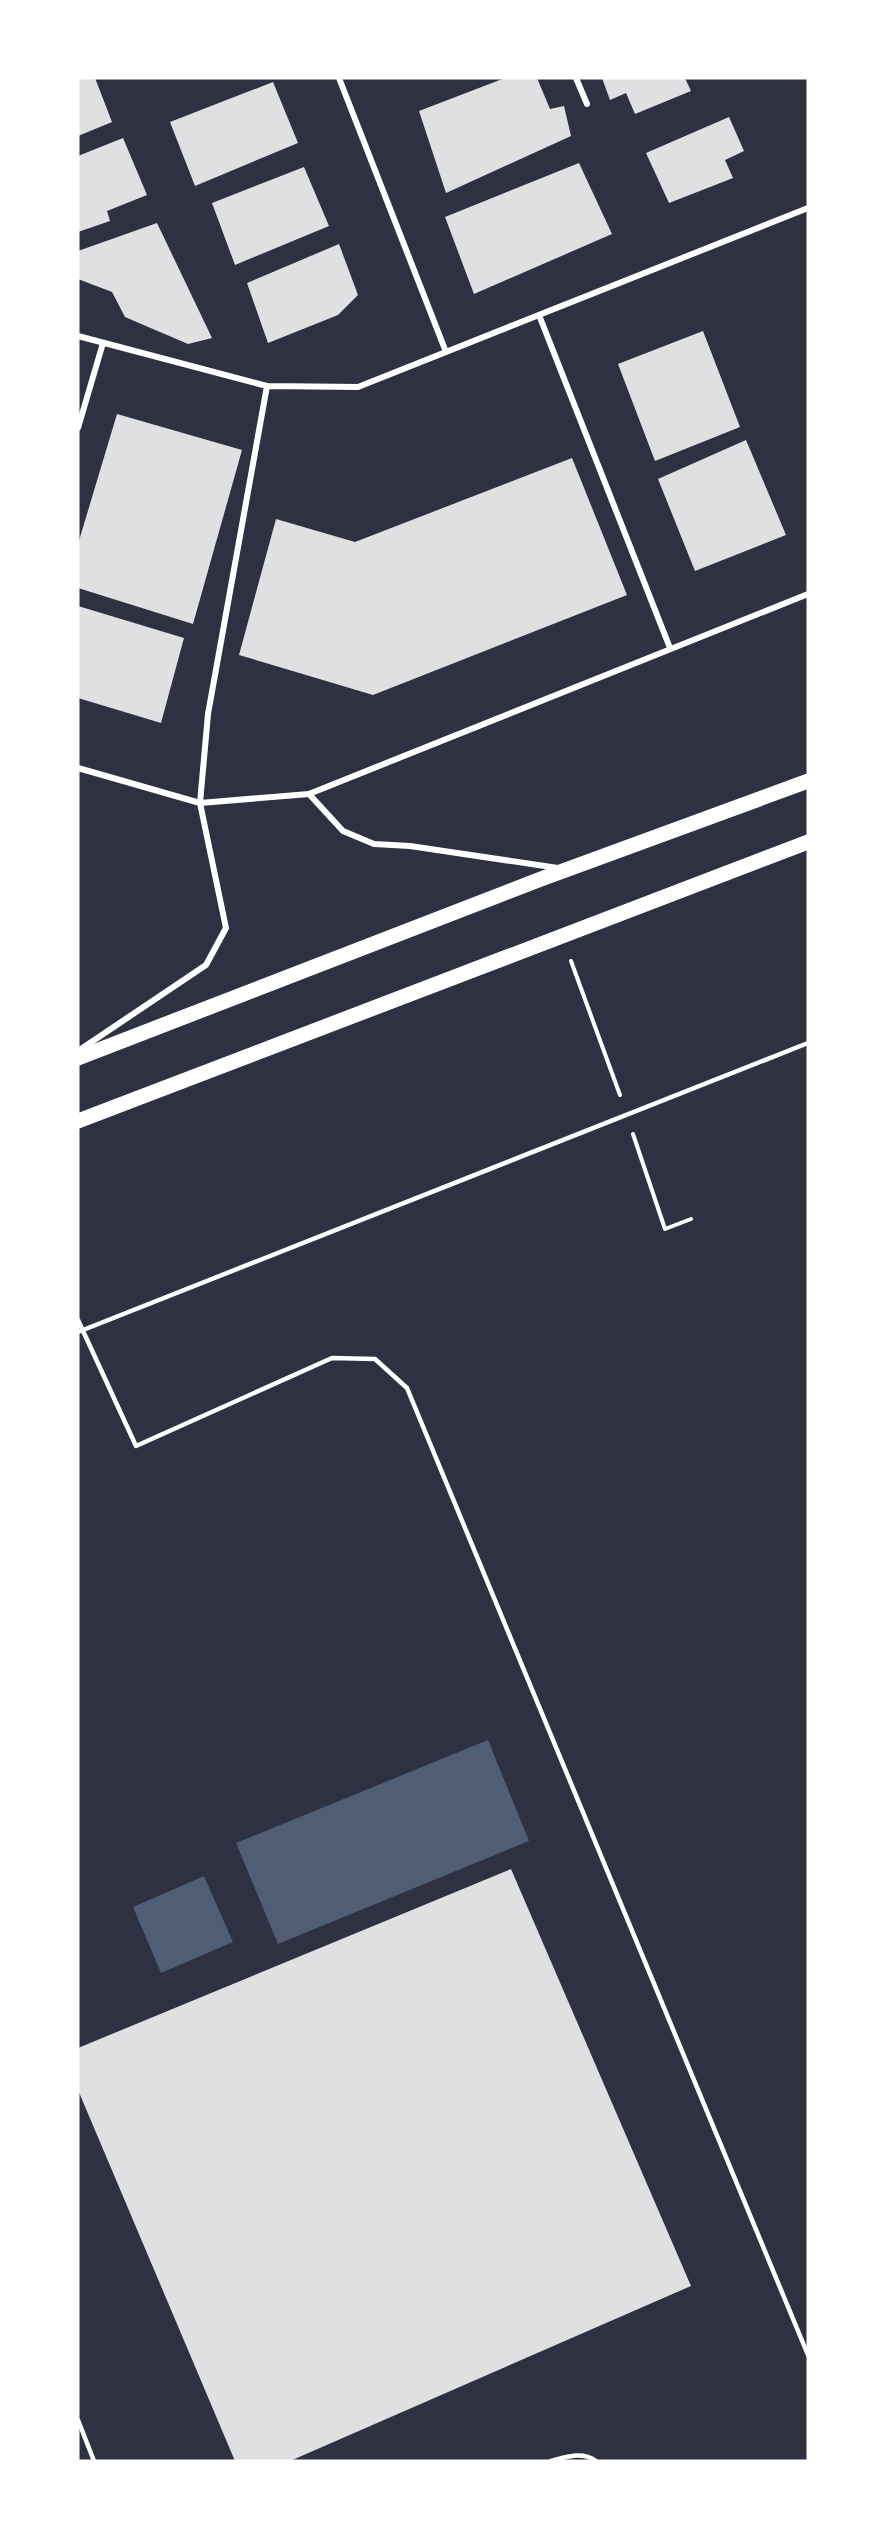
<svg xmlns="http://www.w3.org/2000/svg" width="886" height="2539" font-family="Inter,sans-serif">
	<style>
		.water { fill: #4f5d75 }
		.building { fill: #e0e0e3 }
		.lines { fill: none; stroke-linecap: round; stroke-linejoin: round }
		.path { stroke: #fff; stroke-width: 4 }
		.service { stroke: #fff; stroke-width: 4.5 }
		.minor { stroke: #fff; stroke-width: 6 }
		.primary { stroke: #fff; stroke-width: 15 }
	</style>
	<rect width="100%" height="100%" fill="#2d3142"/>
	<path class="water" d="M488,1740L529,1841L278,1944L236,1843Z
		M204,1876L233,1942L161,1973L133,1907Z"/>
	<path class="building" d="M78,78H95L112,122L78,136Z
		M505,78H537L550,109L564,106L571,136L446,193L419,111Z
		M602,78H685L691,91L635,114L626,93L610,100Z
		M273,82L298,143L195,186L170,122Z
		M729,117L744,151L725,160L733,178L669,203L646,153Z
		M123,138L147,195L107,211L110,221L78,232V156Z
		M579,163L612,234L474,294L445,217Z
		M304,167L329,226L235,265L212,203Z
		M157,223L212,338L188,344L125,317L112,292L78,279V251Z
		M339,244L358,295L338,315L268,343L247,283Z
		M703,331L740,427L655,461L618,364Z
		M117,414L242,450L193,624L78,588V544Z
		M746,440L786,535L695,571L658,479Z
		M572,458L627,595L373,695L239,655L276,519L355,542Z
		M78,606L184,638L161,723L78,698Z
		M511,1869L691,2286L290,2461H235L78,2090V2048Z"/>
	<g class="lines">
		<path class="path" d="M571,961L620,1095
			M633,1134L665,1229L691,1219"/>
		<path class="service" d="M78,1320L136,1446L332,1358L375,1359L407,1388L808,2355
			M78,1332L808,1043
			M78,2420L94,2461
			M551,2461C566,2457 582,2451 596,2461"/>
		<path class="minor" d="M339,78L446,352
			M576,78L587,104
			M539,315L670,648
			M78,336L267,386L358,387L808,208
			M78,428L103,343
			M78,768L200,803L309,794L808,594
			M309,794L343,831L374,844L410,846L558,868
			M78,1051L206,965L226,928L200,803L208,714L267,386"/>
		<path class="primary" d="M78,1058L541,879L808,781
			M78,1121L808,842"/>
	</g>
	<rect width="886" height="2539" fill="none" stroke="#ffffff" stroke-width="159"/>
</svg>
